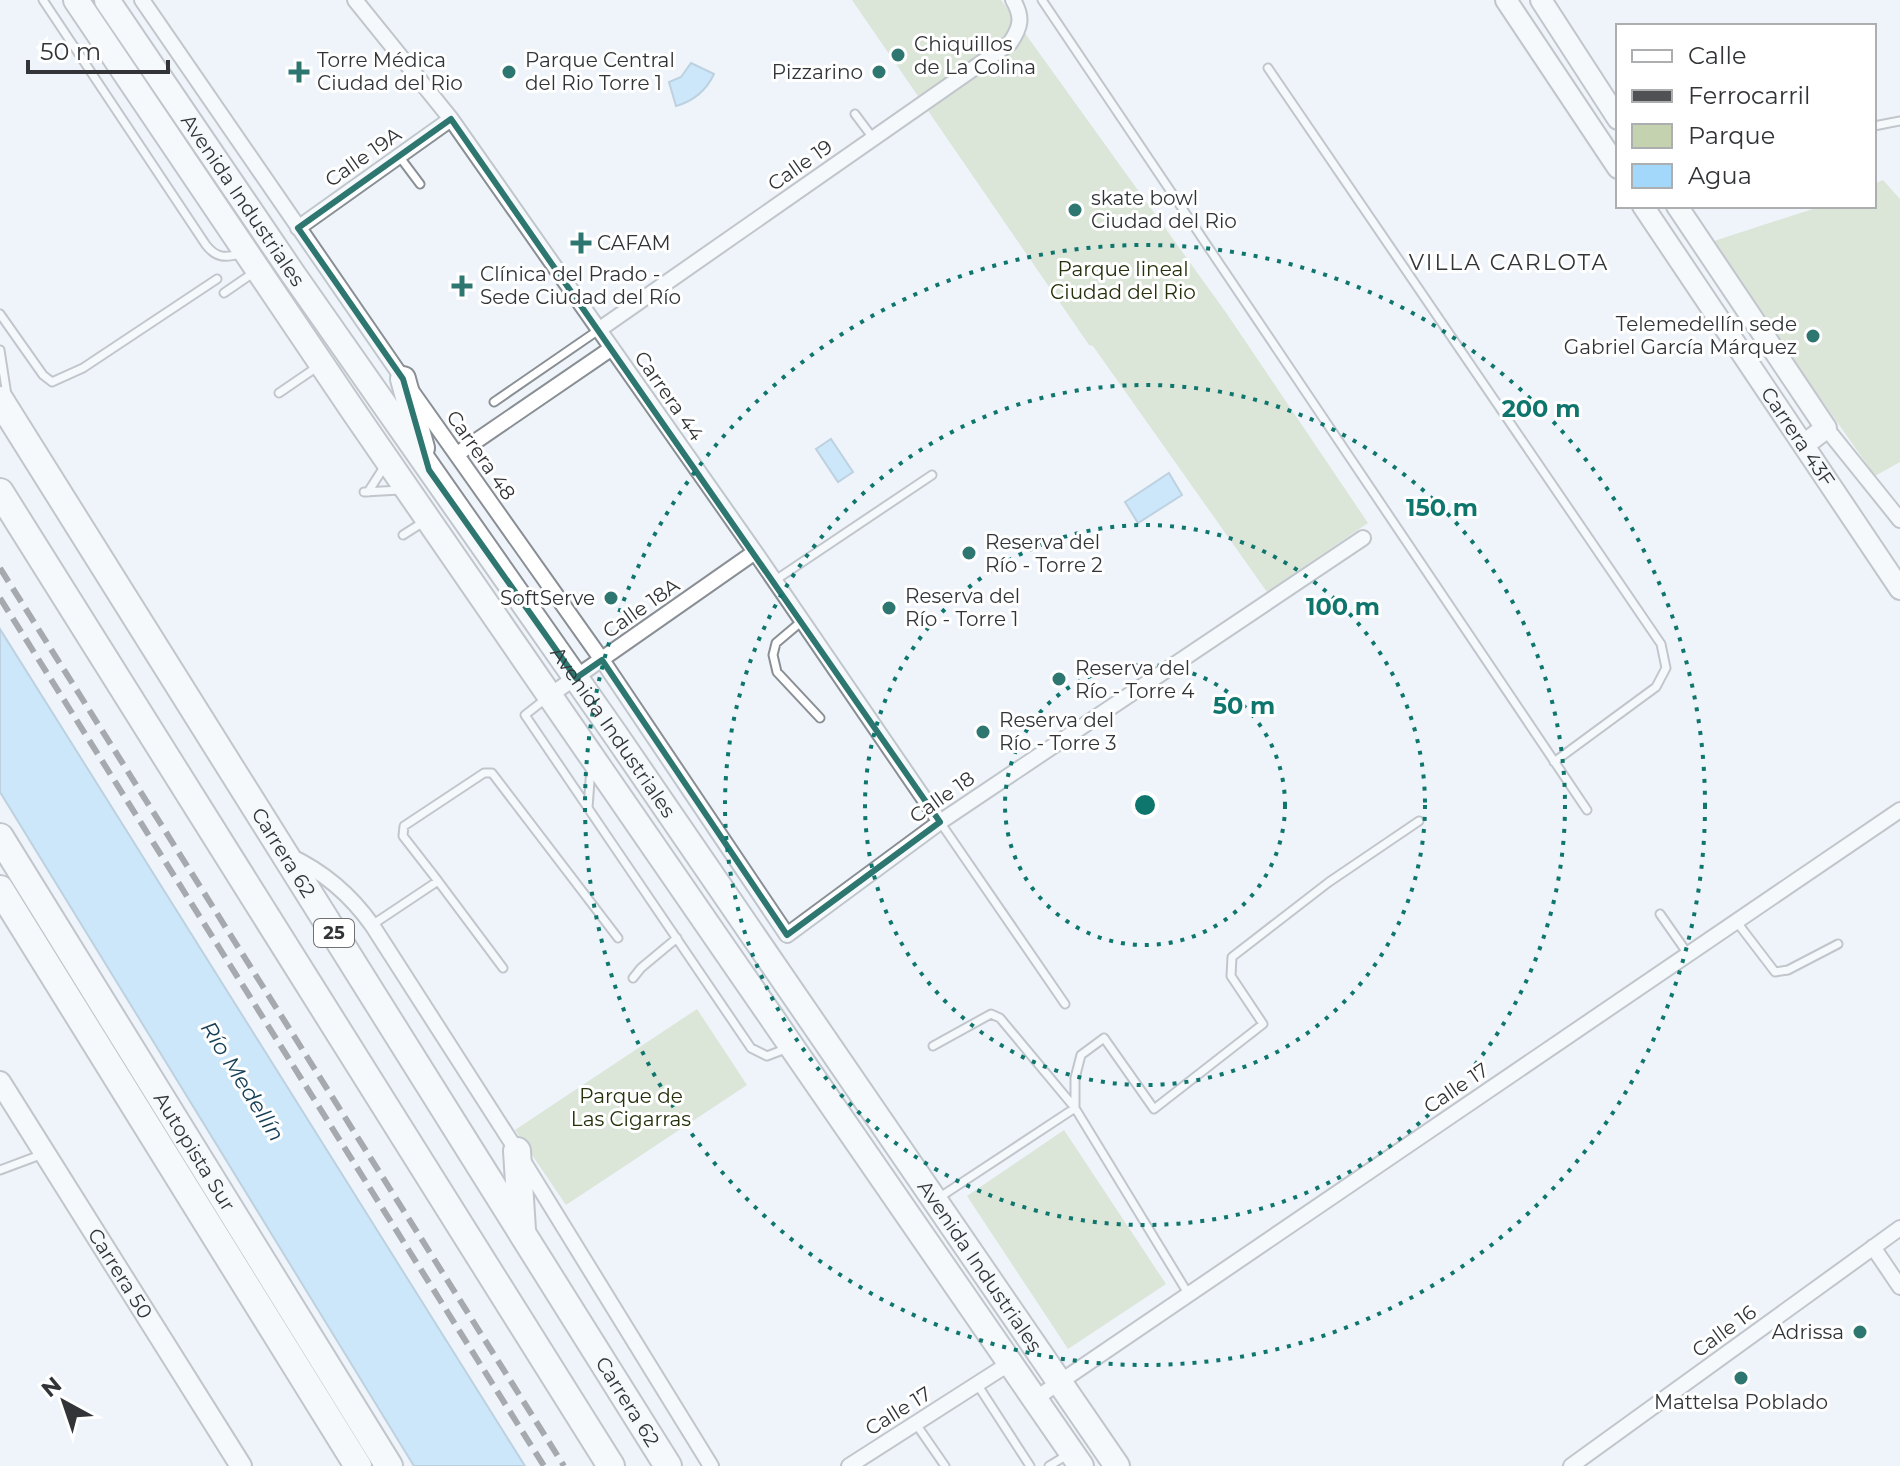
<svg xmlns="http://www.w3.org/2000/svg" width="1900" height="1466" font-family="Montserrat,sans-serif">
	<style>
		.green { fill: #c4d2b0 }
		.water { fill: #a4d8fa; stroke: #82a7c0; stroke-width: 2 }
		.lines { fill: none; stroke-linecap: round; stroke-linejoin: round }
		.lane-casing { stroke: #898f94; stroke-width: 11 }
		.street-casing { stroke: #898f94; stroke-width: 18 }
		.secondary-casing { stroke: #898f94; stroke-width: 24 }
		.primary-casing { stroke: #898f94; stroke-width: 28 }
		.highway-casing { stroke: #898f94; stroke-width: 30 }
		.lane { stroke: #fff; stroke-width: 7 }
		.street { stroke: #fff; stroke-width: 14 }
		.secondary { stroke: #fff; stroke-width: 20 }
		.primary { stroke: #fff; stroke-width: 24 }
		.highway { stroke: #fff; stroke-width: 26 }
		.rail { stroke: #4f5155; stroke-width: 6; stroke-dasharray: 16 8; stroke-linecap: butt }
		.marked { fill: none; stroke: #2e7670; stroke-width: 6; stroke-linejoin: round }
		.ring { fill: none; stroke: #0f766e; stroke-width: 4; stroke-dasharray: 4 8 }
		.poi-dot { fill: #2e7670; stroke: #fff; stroke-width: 3 }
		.labels { text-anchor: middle; stroke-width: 6; stroke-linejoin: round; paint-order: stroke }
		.shield { fill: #fff; stroke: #707173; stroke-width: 2 }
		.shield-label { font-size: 18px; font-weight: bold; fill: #323437 }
		.poi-label { font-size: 20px; fill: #323437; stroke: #fff; text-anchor: start }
		.street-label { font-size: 20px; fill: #323437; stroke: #fff }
		.park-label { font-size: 20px; fill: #24310b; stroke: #fff }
		.neighbourhood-label { font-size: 22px; letter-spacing: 2px; fill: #323437; stroke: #fff }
		.water-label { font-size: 22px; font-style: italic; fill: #163f57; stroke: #fff }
		.centre { fill: #0f766e; stroke: #fff; stroke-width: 4 }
		.ring-label { font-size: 24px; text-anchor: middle; font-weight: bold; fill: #0f766e; stroke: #fff; stroke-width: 6; stroke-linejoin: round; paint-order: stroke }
	</style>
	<rect width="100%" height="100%" fill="#eef4fa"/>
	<path class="green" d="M852,0H1001L1227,314L1368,523L1267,592L1093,346L1089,345Z
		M1883,180L1900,199V462L1875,476L1711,242L1822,206H1874V184Z
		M697,1009L747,1085L566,1205L515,1130Z
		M1064,1130L1166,1284L1068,1349L967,1196Z"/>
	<path class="water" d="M691,63L714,74C706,91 694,101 676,106L669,82L681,77Z
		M831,439L853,472L838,482L816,449Z
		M1169,473L1182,495L1138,523L1125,502Z
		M0,629L525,1466H414L0,792Z"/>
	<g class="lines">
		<defs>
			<path id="lane" d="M43,0L206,245C216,258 225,258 240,254
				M1042,0L1587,810
				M1268,68L1661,644L1666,668L1656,687L1554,762
				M855,114L873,138
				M1874,126L1900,121
				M399,156L420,184
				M224,293L253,273
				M0,314L43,375L52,382L83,368L217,279
				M0,350L7,395
				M279,393L317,367
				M494,402L600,329
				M364,492L400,490
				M368,492L386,464
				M403,535L425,521
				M774,581L932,475
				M802,621L776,643L773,655L777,672L820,718
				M548,697L525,715L588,808
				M591,767L588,808L751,1048L767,1056L788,1048
				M940,822L1065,1004
				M438,881L403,836L404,826L484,773H492L618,938
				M1660,914L1688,954
				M1736,921L1775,972L1788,970L1838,944
				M372,925L438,881L503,968
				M633,978L641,968L677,938
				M933,1046L991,1014L1000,1018L1075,1108L937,1199
				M0,1170L43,1154
				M1189,1295L1075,1108V1078L1081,1055L1104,1038L1154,1109L1263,1024L1231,976L1232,957L1329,882L1419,821
				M977,1384L1030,1466
				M916,1424L945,1466
				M1049,1466L1069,1454"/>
			<path id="street" d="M142,0L403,379L602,660L787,935L940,822L1363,538
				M355,0L451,119L755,552L940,822
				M298,228L451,119
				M600,329L1010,43C1021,27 1023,17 1013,0
				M1826,428L1900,520
				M463,450L612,348
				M549,696L755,552
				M290,856C324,872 350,894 372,925L517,1151L711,1466
				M1873,1247L1900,1287
				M1035,1399L1900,810
				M849,1466L1010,1363
				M1571,1466L1900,1228"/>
			<g id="secondary">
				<path d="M1506,0L1618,168"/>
				<path d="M1541,0L1618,119"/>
				<path id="s1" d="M1643,206L1900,589"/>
				<path d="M1677,206L1826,428L1804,445"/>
				<path id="s2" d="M0,1082L241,1466"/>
			</g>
			<g id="primary">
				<path d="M76,0L354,412L1081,1466"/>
				<path id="s3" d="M107,0L293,274L615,734L1117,1466"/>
				<path d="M403,379L422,448"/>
			</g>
			<g id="highway">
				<path id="s4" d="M0,400L668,1466"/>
				<path d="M0,492L611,1466"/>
				<path id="s5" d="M0,837L389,1466"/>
				<path d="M0,889L358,1466"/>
				<path d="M517,1151L522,1230"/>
			</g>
		</defs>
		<use href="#lane" class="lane-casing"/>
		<use href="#street" class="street-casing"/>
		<use href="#secondary" class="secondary-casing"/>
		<use href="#primary" class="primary-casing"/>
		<use href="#highway" class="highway-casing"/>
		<use href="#lane" class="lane"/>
		<use href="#street" class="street"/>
		<use href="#secondary" class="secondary"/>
		<use href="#primary" class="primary"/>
		<use href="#highway" class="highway"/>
		<path class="rail" d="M0,568L564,1466
			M0,598L544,1466"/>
	</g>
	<path d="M0 0H1900V1466H0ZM451,119L940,822L787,935L602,660L576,678L429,470L403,379L298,228Z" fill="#eef4fa" fill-opacity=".55" fill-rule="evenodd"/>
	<path class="marked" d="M451,119L940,822L787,935L602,660L576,678L429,470L403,379L298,228Z"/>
	<g class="ring">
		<circle cx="1145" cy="805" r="140"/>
		<circle cx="1145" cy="805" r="280"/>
		<circle cx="1145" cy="805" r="420"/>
		<circle cx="1145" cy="805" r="560"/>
	</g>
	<g class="poi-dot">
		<circle cx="898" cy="55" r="8"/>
		<path d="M295 60h8v8h8v8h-8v8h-8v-8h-8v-8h8z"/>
		<circle cx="509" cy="72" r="8"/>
		<circle cx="879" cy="72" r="8"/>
		<circle cx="1075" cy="210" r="8"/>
		<path d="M577 231h8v8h8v8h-8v8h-8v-8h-8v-8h8z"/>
		<path d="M458 274h8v8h8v8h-8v8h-8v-8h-8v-8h8z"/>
		<circle cx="1813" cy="336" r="8"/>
		<circle cx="969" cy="553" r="8"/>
		<circle cx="611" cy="598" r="8"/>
		<circle cx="889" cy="608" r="8"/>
		<circle cx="1059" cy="679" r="8"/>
		<circle cx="983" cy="732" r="8"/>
		<circle cx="1860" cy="1332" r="8"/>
		<circle cx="1741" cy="1378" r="8"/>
	</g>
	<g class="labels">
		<rect class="shield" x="314" y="919" width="40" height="28" rx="6"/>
		<g class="shield-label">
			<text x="334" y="939">25</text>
		</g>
		<g class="poi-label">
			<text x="914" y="51">Chiquillos<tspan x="914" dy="23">de La Colina</tspan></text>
			<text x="317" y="67">Torre Médica<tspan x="317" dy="23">Ciudad del Rio</tspan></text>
			<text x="525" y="67">Parque Central<tspan x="525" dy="23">del Rio Torre 1</tspan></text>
			<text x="863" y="79" text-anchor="end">Pizzarino</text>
			<text x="1091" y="205">skate bowl<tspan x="1091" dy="23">Ciudad del Rio</tspan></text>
			<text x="597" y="250">CAFAM</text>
			<text x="480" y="281">Clínica del Prado -<tspan x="480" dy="23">Sede Ciudad del Río</tspan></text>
			<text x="1797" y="331" text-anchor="end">Telemedellín sede<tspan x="1797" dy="23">Gabriel García Márquez</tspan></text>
			<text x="985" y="549">Reserva del<tspan x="985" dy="23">Río - Torre 2</tspan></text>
			<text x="905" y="603">Reserva del<tspan x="905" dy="23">Río - Torre 1</tspan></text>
			<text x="595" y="605" text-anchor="end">SoftServe</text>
			<text x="1075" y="675">Reserva del<tspan x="1075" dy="23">Río - Torre 4</tspan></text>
			<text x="999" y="727">Reserva del<tspan x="999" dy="23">Río - Torre 3</tspan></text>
			<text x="1844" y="1339" text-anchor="end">Adrissa</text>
			<text x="1741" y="1409" text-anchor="middle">Mattelsa Poblado</text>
		</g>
		<g class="street-label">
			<text transform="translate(363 157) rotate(-35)" y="7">Calle 19A</text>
			<text transform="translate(800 165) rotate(-35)" y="7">Calle 19</text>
			<text dy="7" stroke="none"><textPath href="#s3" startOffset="242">Avenida Industriales</textPath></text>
			<text transform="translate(669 396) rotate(55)" y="7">Carrera 44</text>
			<text dy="7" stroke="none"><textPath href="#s1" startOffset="278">Carrera 43F</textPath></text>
			<text transform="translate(481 455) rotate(55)" y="7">Carrera 48</text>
			<text transform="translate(641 608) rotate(-35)" y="7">Calle 18A</text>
			<text dy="7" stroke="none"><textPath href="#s3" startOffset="890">Avenida Industriales</textPath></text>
			<text transform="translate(942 797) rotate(-35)" y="7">Calle 18</text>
			<text dy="7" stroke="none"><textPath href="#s4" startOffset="534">Carrera 62</textPath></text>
			<text transform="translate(1456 1088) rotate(-34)" y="7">Calle 17</text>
			<text dy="7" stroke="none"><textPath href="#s5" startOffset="370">Autopista Sur</textPath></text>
			<text dy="7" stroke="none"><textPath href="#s3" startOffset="1538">Avenida Industriales</textPath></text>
			<text dy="7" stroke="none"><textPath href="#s2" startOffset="226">Carrera 50</textPath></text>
			<text transform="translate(1724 1331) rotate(-36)" y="7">Calle 16</text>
			<text dy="7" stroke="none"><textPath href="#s4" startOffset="1182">Carrera 62</textPath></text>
			<text transform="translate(898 1411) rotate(-32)" y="7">Calle 17</text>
		</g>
		<g class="park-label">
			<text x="1123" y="276">Parque lineal<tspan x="1123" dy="23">Ciudad del Rio</tspan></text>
			<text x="631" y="1103">Parque de<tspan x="631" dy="23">Las Cigarras</tspan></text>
		</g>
		<g class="neighbourhood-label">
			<text x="1509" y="270">VILLA CARLOTA</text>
		</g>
		<g class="water-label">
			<text transform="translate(243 1081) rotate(58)" y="8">Río Medellín</text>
		</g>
	</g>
	<circle cx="1145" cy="805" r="12" class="centre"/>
	<g class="ring-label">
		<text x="1541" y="417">200 m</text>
		<text x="1442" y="516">150 m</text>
		<text x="1343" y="615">100 m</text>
		<text x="1244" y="714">50 m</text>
	</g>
	<rect x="1616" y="24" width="260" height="184" fill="#ffffff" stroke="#adaeaf" stroke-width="2"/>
	<rect x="1632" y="50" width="40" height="12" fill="#ffffff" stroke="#adaeaf" stroke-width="2"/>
	<text x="1688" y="64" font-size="24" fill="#323437">Calle</text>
	<rect x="1632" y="90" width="40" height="12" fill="#4f5155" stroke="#adaeaf" stroke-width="2"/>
	<text x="1688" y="104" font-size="24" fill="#323437">Ferrocarril</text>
	<rect x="1632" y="124" width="40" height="24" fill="#c4d2b0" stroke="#adaeaf" stroke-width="2"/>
	<text x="1688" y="144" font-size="24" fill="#323437">Parque</text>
	<rect x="1632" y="164" width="40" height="24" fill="#a4d8fa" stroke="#adaeaf" stroke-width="2"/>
	<text x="1688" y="184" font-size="24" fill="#323437">Agua</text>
	<g transform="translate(64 1402) rotate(320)" stroke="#ffffff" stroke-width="6" paint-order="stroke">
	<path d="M0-6L14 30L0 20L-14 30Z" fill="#323437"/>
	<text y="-12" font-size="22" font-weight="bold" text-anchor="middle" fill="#323437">N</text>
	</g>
	<path d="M28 60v12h140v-12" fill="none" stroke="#323437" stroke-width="4"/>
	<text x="40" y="60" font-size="24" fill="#323437" stroke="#ffffff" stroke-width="6" paint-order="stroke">50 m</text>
</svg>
